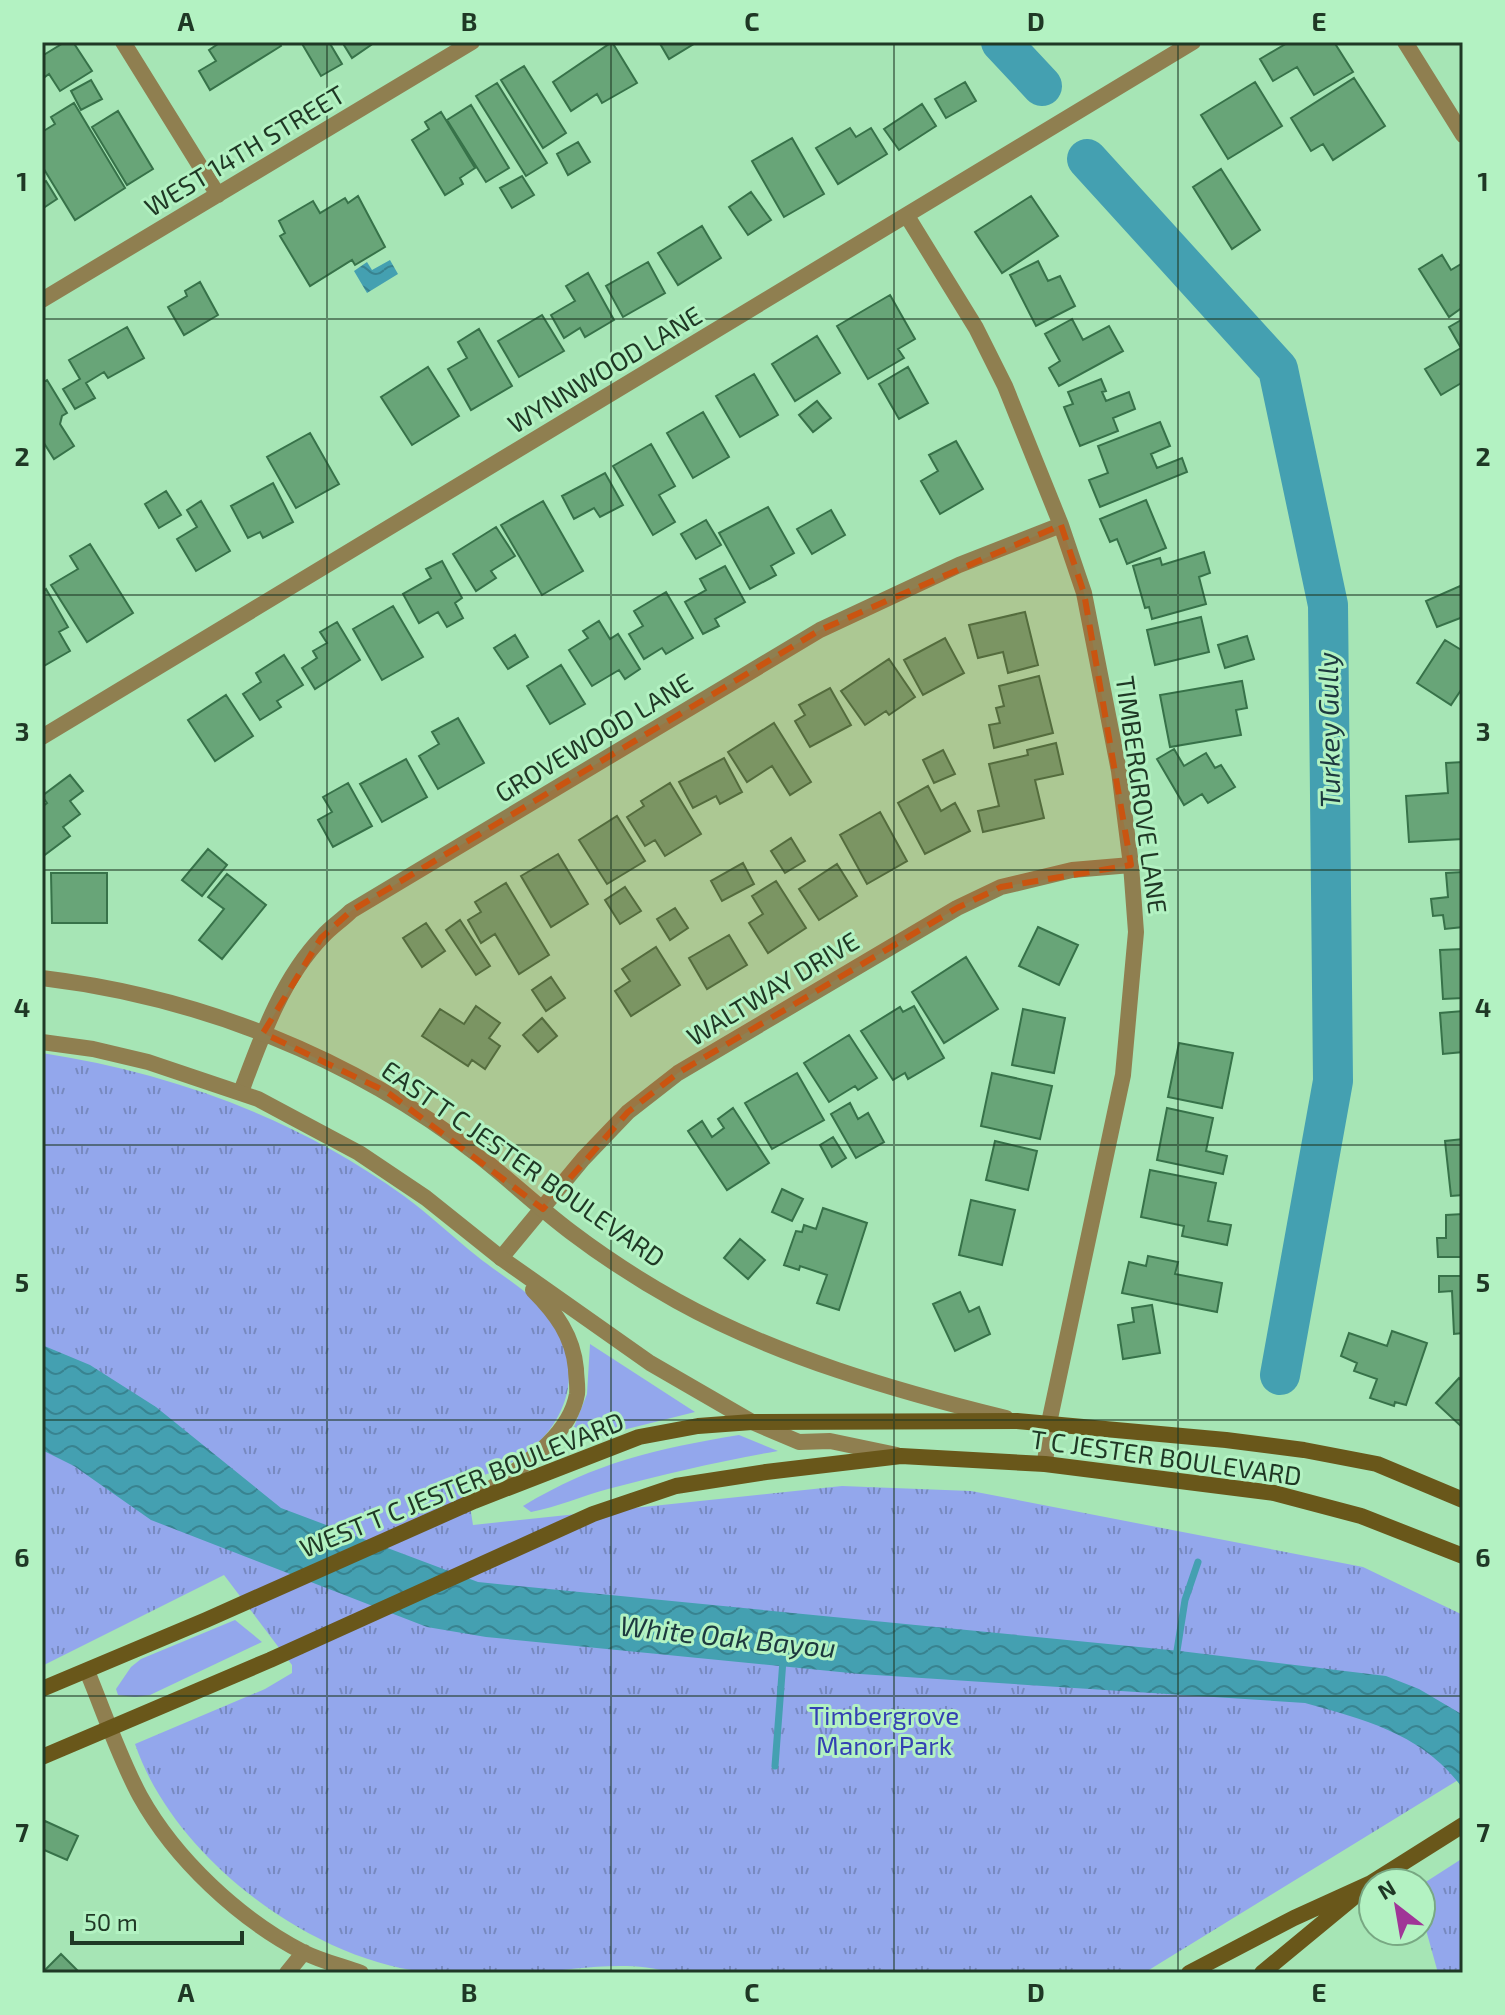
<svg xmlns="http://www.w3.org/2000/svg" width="1505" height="2015" font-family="'Exo 2',sans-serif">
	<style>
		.grass { fill: #93a7ec }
		.park { fill: url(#park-tufts) }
		.water { fill: url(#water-waves) }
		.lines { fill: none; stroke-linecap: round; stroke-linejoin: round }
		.stream { stroke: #44a0b1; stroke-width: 7 }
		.river { stroke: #44a0b1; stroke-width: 40 }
		.building { fill: #68a578; stroke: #377249; stroke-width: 2 }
		.minor { stroke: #8f7f50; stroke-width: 16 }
		.tertiary { stroke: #8f7f50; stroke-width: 16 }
		.secondary { stroke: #69571a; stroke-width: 16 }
		.marked { fill: #ca5410; fill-opacity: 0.2; stroke: #ca5410; stroke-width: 6; stroke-dasharray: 16 10; stroke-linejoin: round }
		.grid { fill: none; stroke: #1f3825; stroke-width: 2; stroke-opacity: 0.55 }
		.labels { text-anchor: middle; stroke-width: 6; stroke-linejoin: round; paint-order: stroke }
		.street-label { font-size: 26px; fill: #1f3825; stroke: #b3f2c2 }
		.park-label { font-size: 26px; fill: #3441b3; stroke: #b3f2c2 }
		.water-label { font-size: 28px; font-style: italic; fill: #1d393f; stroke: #b3f2c2 }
		.neatline { fill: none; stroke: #1f3825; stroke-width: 3 }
		.grid-label { font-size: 26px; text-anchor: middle; font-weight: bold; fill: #1f3825 }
	</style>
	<defs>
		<pattern id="park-tufts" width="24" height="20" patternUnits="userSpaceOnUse" patternTransform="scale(2)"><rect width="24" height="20" fill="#93a7ec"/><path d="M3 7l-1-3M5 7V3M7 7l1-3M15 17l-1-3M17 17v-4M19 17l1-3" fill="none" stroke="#7789bf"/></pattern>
		<pattern id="water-waves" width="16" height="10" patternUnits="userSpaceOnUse" patternTransform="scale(2)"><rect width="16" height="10" fill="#44a0b1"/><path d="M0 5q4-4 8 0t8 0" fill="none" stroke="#388390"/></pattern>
	</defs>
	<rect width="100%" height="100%" fill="#a6e5b5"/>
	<path class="grass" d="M590,1344L695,1412L575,1442L571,1441L570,1437L587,1394Z
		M739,1435L778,1451C720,1461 665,1474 608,1489C582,1496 558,1507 531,1512L523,1506C596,1462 656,1449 739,1435Z
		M235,1620L262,1642L150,1695L135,1697L118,1695L116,1689L131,1667L141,1659Z"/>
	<path class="park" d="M42,1053C172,1073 296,1118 404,1196C430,1215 453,1237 478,1257C498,1273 528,1291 544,1310C565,1334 575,1371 565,1400C551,1444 508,1470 466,1481L473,1525L842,1486L971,1491L1363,1567L1463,1615V1777L1144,1973H673C626,1959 576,1970 528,1973C498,1975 466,1975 436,1973C316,1965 174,1859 135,1744L265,1689L292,1673V1665L224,1575L42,1666Z
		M1463,1858V1973H1438L1421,1912V1885Z"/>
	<path class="water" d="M390,260L398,274L367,293L354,271L367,262L372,270Z
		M42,1345L90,1365L156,1407L281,1508L478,1582L1180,1651L1386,1676L1419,1689L1463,1715V1789C1425,1735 1366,1720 1305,1703L860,1674L486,1637L427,1627L151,1520L74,1466L42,1450Z"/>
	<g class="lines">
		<path class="stream" d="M1176,1657L1185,1600L1198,1562
			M775,1766L783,1660"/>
		<path class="river" d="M1001,42L1042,86
			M1087,159L1278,369L1328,605L1333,1081L1280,1375"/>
	</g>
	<path class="building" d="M65,42H73L92,71L60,91L49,74L42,79V56Z
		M221,42H279L281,46L210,90L199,71L216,61L209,50Z
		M301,42H329L342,64L321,76Z
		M342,42H369L371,45L352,58Z
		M612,42L637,83L602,103L597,94L571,111L553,82Z
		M659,42H697L669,59Z
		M1289,42H1334L1353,72L1314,95L1297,67L1273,81L1260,59Z
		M524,66L566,133L543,148L501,80Z
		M1354,78L1385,126L1333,160L1323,144L1311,151L1291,118Z
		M91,80L102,99L81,110L71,91Z
		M965,82L976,101L946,118L935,99Z
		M1255,82L1282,126L1228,159L1201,115Z
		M497,83L547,163L526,176L476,96Z
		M74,103L125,188L75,220L42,166V132L55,124L51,117Z
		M922,104L936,126L899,150L884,129Z
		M471,105L509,168L486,182L447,120Z
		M118,111L153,169L127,185L92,127Z
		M441,112L475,168L460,178L463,184L445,195L412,140L429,129L425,122Z
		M850,128L856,137L871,128L887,154L838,184L816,148Z
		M792,138L824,194L784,217L752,161Z
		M578,142L590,162L568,175L557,154Z
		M1221,169L1260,230L1232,249L1193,187Z
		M522,176L534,195L512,208L500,188Z
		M46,181L57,199L42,209V183Z
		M751,192L771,220L748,235L729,207Z
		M358,196L385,247L355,265L352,260L310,286L280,236L285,233L279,221L313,201L320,213L345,198L348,203Z
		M1031,196L1058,236L1002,273L975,232Z
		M702,226L721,258L678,285L658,253Z
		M1442,255L1451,270L1461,264L1463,267V307L1449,317L1419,269Z
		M1038,261L1048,281L1060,276L1075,306L1036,326L1010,275Z
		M648,262L665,293L623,317L606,286Z
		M588,273L614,320L585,337L580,328L564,338L551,315L575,301L566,286Z
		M200,282L218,315L184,335L168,307L187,296L185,291Z
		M890,295L915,339L898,349L904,358L868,379L837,326Z
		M542,315L564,351L519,377L498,341Z
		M1072,319L1083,340L1109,326L1123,351L1059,386L1049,368L1060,361L1045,334Z
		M1463,319V382L1441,395L1425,369L1461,348L1449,327Z
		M127,327L144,358L108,378L104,372L86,383L95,398L75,409L63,389L80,379L69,360Z
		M479,329L512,386L471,410L448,369L467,358L458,342Z
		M817,336L840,373L795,401L772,364Z
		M428,367L459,416L412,445L381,397Z
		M908,367L928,403L899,419L879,384Z
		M754,374L778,415L740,437L716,396Z
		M1101,379L1106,391L1102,392L1106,401L1129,392L1135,409L1113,418L1118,431L1080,446L1064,407L1073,404L1068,392Z
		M47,380L67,413L62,416L60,424L74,446L54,459L42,440V383Z
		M817,401L831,418L813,432L799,415Z
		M703,412L729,457L693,478L667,433Z
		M1160,422L1170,446L1151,454L1157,468L1182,458L1187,472L1100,507L1089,480L1108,473L1098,446Z
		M310,433L339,484L296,508L267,457Z
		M956,441L983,489L940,514L921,481L938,471L929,455Z
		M651,444L675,486L659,495L675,522L653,535L613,466Z
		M605,473L623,505L600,517L594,508L574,519L562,496Z
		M273,483L293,522L263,538L260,532L248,538L231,506Z
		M166,491L181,515L159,528L145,504Z
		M1146,500L1166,548L1127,564L1117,539L1110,542L1100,519Z
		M201,501L230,551L196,571L177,539L197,527L187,510Z
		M543,501L583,571L542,595L501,525Z
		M768,507L794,553L771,566L776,575L750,589L719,533Z
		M831,510L845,535L812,554L797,529Z
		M706,520L721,545L696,559L681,534Z
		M496,527L515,556L491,571L496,578L476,591L453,554Z
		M90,544L133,613L87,642L51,585L78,569L70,556Z
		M1204,552L1210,573L1199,577L1206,604L1152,619L1149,607L1145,608L1133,566L1160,558L1162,565Z
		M442,561L462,598L455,603L463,618L447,627L438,612L419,623L403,594L431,578L426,569Z
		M725,566L745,602L715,619L719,626L703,634L685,602L706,590L700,579Z
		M1460,586L1463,592V617L1437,627L1426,601Z
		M46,589L68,627L59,632L70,651L42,667V592Z
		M666,592L693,638L666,654L662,648L644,659L629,634L643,626L634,611Z
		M393,606L423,657L382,680L353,629Z
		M1025,612L1038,665L1008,673L1003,652L978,658L969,625Z
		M1201,617L1209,652L1155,665L1147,630Z
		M599,621L610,639L618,634L640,669L625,679L619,670L592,686L569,650L588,638L583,631Z
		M337,622L360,660L315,689L302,668L317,658L313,651L327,643L320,632Z
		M515,635L528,657L508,669L494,648Z
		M1247,636L1254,659L1225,668L1218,645Z
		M945,638L964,673L923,695L904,660Z
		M1445,640L1463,651V687L1451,705L1417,683Z
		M284,655L303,685L277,701L281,707L260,720L243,694L261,682L256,673Z
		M889,659L915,697L889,715L886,711L865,725L841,691Z
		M561,665L585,704L550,724L527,686Z
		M1039,676L1053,733L994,748L989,725L1000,723L996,708L1004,706L999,686Z
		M1242,681L1247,708L1236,710L1241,735L1170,747L1160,695Z
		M830,688L851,725L810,747L795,721L805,715L799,705Z
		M226,695L253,736L215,761L188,720Z
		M458,718L484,763L438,789L419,756L439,744L432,732Z
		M774,723L811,782L790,795L772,766L747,782L728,752Z
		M1056,743L1063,774L1035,780L1044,818L983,832L978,811L999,806L989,764L1028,755L1027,750Z
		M1174,749L1184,766L1206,753L1215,768L1221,765L1235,787L1208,803L1202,794L1184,805L1157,759Z
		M943,750L955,774L934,783L923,760Z
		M724,758L742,792L720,804L716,796L693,808L679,782Z
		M406,759L427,797L382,822L360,784Z
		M1463,762V839L1409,842L1406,796L1448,793L1446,763Z
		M70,775L83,791L70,801L80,814L63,827L70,836L42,857V807L47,803L42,796Z
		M348,783L372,826L333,847L318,820L332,812L323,797Z
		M670,783L701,834L665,856L655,840L645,846L627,817L644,806L641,801Z
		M928,786L941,811L955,803L970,831L925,854L898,803Z
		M880,812L907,861L867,884L840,835Z
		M617,816L645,861L607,884L579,840Z
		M791,838L805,861L785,873L771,851Z
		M208,849L227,865L202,896L182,880Z
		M558,854L588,904L551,927L521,876Z
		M743,863L754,884L722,901L711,881Z
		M837,864L857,896L819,920L799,889Z
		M1463,872V927L1445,929L1443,915L1433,916L1431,899L1448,897L1446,873Z
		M51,873H107V923H52Z
		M227,874L266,905L222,959L199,940L224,909L208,897Z
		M776,881L806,928L768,953L749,923L763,914L752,896Z
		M506,883L549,955L519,974L495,934L481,943L468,920L481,912L475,902Z
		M625,887L641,911L620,924L605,900Z
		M675,908L688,928L670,940L657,919Z
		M460,920L490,966L476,975L446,930Z
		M426,923L445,951L422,967L403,938Z
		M1038,927L1078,945L1059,985L1019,966Z
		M729,935L747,965L707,989L689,958Z
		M656,947L680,985L631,1016L615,991L630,981L622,969Z
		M1463,949V998L1443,999L1440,950Z
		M966,957L998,1009L944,1043L912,992Z
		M551,977L565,998L546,1011L532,990Z
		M476,1006L500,1023L489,1038L500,1046L485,1069L472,1060L468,1066L422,1036L440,1009L464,1024Z
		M914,1006L944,1058L908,1079L905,1073L893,1080L861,1031L900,1007L903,1012Z
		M1023,1009L1065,1018L1054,1073L1012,1065Z
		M1463,1011V1052L1443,1054L1440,1013Z
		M542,1018L557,1036L538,1052L523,1035Z
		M849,1035L877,1078L858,1090L855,1086L829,1102L804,1063Z
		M1179,1043L1233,1053L1222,1108L1168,1097Z
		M797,1073L824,1120L772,1149L745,1103Z
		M992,1073L1052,1086L1040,1139L981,1126Z
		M850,1103L858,1119L868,1113L884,1142L856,1158L831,1114Z
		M733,1108L769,1163L727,1190L688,1131L702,1121L712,1137L724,1128L718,1119Z
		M1167,1108L1213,1118L1206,1151L1227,1156L1223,1174L1157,1160Z
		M833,1137L846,1158L832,1167L820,1145Z
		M1463,1139V1195L1451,1196L1445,1141Z
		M995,1141L1037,1151L1028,1190L986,1180Z
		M1150,1170L1216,1183L1208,1221L1231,1225L1227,1245L1182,1236L1184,1226L1141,1217Z
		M782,1189L803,1199L792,1221L772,1212Z
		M971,1200L1015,1210L1002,1265L959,1255Z
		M823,1208L867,1223L839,1310L817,1303L827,1275L800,1266L799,1270L784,1265L796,1231L802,1232L804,1225L816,1229Z
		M1463,1214V1257H1438L1437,1238H1446V1215Z
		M740,1239L765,1260L748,1279L724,1258Z
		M1148,1256L1178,1262L1175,1274L1222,1283L1217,1312L1122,1293L1129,1262L1146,1266Z
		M1439,1276H1463V1333L1454,1334L1452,1291L1439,1292Z
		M960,1292L969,1312L979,1307L990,1334L955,1351L933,1304Z
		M1152,1305L1160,1353L1123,1359L1118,1325L1134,1322L1132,1308Z
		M1392,1331L1427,1343L1406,1405L1395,1402L1394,1406L1370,1398L1377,1379L1354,1371L1357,1363L1341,1356L1349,1333L1387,1346Z
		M1459,1378L1463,1382V1428L1436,1403Z
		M45,1821L78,1836L67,1860L42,1849V1828Z
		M61,1954L80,1973H42Z"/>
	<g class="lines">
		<path class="minor" d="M123,42L218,195
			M1405,42L1463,135
			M907,216L976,328L1005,386L1061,525L1084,593L1119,771L1131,865L1136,932L1123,1075L1049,1423L1045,1464
			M42,300L472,42
			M42,737L1193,42
			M241,1092C261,1038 282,978 323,936C331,927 342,920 351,911L820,630L959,565L1061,525
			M501,1258L583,1159L628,1112L678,1073L957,908L1001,887L1072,870L1131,865
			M87,1671C104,1712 119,1757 140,1796C175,1859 239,1919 303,1952C321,1961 342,1966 361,1973
			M287,1973L304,1952"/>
		<path class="tertiary" d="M42,978C200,997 352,1057 478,1155C510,1180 539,1208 571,1232C604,1257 641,1281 677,1301C776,1356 896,1391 1006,1418
			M42,1042L93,1049L148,1062L258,1099L359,1153L426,1198L501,1258L650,1363L752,1422L799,1442L830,1441L897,1455
			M481,1496C515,1470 569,1440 577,1394C578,1386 576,1377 576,1369C573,1336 556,1313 533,1290"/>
		<path class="secondary" d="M42,1689L206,1620L474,1501L639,1437L698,1426L752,1422L1017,1421L1226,1440L1304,1450L1377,1464L1463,1500
			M42,1757L270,1660L593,1514L676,1486L766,1472L901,1456L1045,1464L1274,1493L1361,1516L1463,1556
			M1189,1973L1294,1918L1371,1883L1463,1825
			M1262,1973L1354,1897"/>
	</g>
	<path class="marked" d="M1061,525L1084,593L1131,865L1001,887L957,908L678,1073L628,1112L543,1209L387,1092L263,1033L321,938L351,911L820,630Z"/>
	<path class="grid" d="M327,42V1973M611,42V1973M894,42V1973M1178,42V1973M42,319H1463M42,595H1463M42,870H1463M42,1145H1463M42,1420H1463M42,1696H1463"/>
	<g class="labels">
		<g class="street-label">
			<text transform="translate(245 151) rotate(-31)" y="9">WEST 14TH STREET</text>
			<text transform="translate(605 370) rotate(-31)" y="9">WYNNWOOD LANE</text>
			<text transform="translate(594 738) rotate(-31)" y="9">GROVEWOOD LANE</text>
			<text transform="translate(1141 795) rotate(82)" y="9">TIMBERGROVE LANE</text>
			<text transform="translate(773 989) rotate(-31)" y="9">WALTWAY DRIVE</text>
			<text transform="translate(523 1164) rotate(35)" y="9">EAST T C JESTER BOULEVARD</text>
			<text transform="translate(1166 1458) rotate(8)" y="9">T C JESTER BOULEVARD</text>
			<text transform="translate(462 1485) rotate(-22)" y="9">WEST T C JESTER BOULEVARD</text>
		</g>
		<g class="park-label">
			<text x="884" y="1725">Timbergrove<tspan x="884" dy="30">Manor Park</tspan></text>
		</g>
		<g class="water-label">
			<text transform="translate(1329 730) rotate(-91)" y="10">Turkey Gully</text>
			<text transform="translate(728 1637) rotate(6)" y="10">White Oak Bayou</text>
		</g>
	</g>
	<rect width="1505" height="2015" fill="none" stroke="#b3f2c2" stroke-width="88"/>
	<g transform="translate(1397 1907) rotate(329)"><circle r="38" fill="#b3f2c2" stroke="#78a883" stroke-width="2"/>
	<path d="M0-6L14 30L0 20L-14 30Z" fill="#a03597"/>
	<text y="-12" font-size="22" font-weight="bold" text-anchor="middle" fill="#1f3825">N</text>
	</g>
	<path d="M72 1931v12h170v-12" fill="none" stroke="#1f3825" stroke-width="4"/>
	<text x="84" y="1931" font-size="24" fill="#1f3825" stroke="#b3f2c2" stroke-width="6" paint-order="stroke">50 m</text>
	<rect x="44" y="44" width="1417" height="1927" class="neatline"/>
	<g class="grid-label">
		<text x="186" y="31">A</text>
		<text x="469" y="31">B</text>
		<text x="752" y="31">C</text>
		<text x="1036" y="31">D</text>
		<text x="1319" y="31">E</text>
		<text x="22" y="191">1</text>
		<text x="1483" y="191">1</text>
		<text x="22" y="466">2</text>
		<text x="1483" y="466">2</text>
		<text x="22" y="741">3</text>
		<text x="1483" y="741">3</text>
		<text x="22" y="1017">4</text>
		<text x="1483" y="1017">4</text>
		<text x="22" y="1292">5</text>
		<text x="1483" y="1292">5</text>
		<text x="22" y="1567">6</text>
		<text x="1483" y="1567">6</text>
		<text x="22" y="1842">7</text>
		<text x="1483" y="1842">7</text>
		<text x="186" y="2002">A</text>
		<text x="469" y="2002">B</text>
		<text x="752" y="2002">C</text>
		<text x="1036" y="2002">D</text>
		<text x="1319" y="2002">E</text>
	</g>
</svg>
